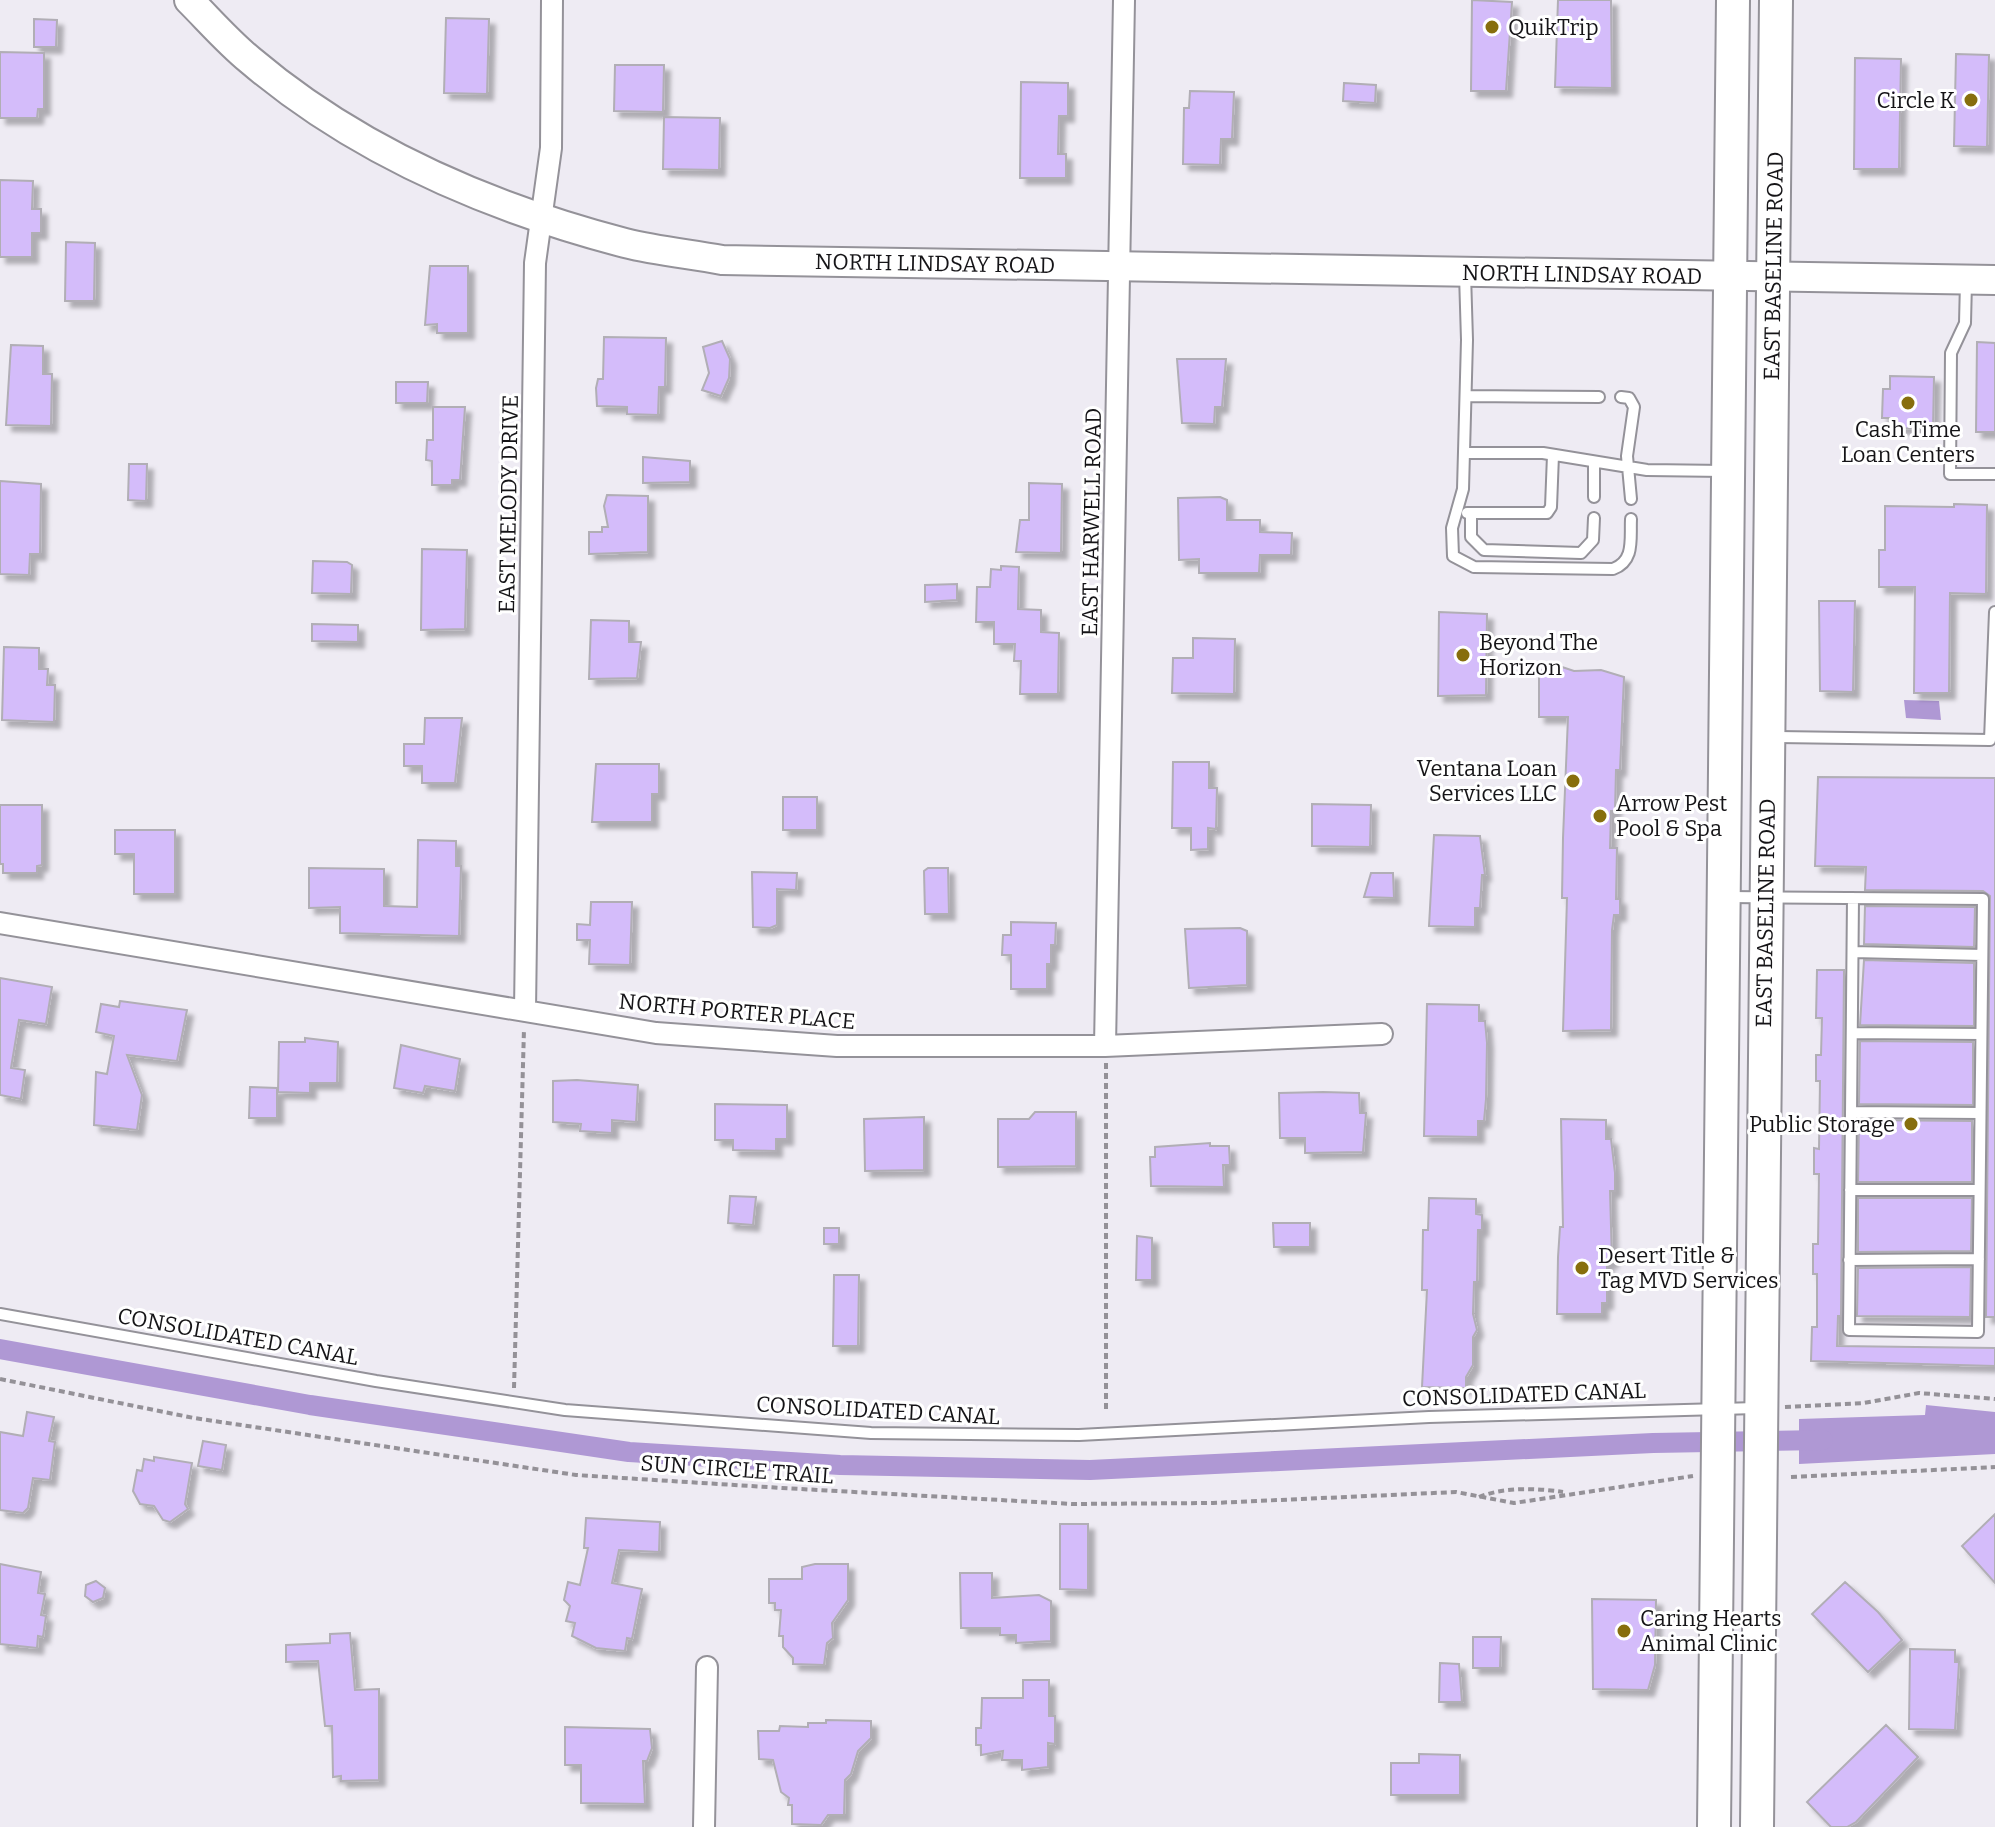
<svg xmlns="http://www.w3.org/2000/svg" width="1995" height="1827" font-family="Bitter,serif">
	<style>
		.water { fill: #af98d4 }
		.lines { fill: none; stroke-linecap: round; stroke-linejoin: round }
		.canal { stroke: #af98d4; stroke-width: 20 }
		.building { fill: #d4bcfa; stroke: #b1aeb5; stroke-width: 2; filter: url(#shadow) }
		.lane-casing { stroke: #949299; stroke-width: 14 }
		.street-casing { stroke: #949299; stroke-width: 24 }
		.secondary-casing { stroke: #949299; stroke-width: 32 }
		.primary-casing { stroke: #949299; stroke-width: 36 }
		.path { stroke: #949197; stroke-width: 4; stroke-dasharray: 6 4; stroke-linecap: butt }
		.lane { stroke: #fff; stroke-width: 10 }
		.street { stroke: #fff; stroke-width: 20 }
		.secondary { stroke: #fff; stroke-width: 28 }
		.primary { stroke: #fff; stroke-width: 32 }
		.poi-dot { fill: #876e0d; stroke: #fff; stroke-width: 3 }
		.labels { text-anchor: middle; stroke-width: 6; stroke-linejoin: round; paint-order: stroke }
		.poi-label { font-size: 22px; fill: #151417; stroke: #fff; text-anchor: start }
		.street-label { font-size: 22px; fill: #151417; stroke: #fff }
	</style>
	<defs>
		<filter id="shadow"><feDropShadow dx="6" dy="6" stdDeviation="2" flood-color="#0004"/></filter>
	</defs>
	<rect width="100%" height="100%" fill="#eeebf3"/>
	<path class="water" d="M1904,700L1939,701L1941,720L1906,718Z
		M1926,1405L1995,1412V1454L1799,1464V1419L1925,1415Z"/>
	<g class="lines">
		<path class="canal" d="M0,1349L310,1405L629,1452L840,1465L1090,1470L1653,1443L1823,1440"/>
	</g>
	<path class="building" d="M1472,0L1512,2L1506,91H1471Z
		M1558,0H1611L1612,88L1555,87Z
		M446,18L489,19L487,94L444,93Z
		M34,19L57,20L56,47H34Z
		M0,52L44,53V109H38L37,118H0Z
		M1956,54L1989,55L1987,147L1954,146Z
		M1855,58L1901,59L1899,169H1854Z
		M615,65H664L663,112L614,111Z
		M1021,82L1068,83V116H1059L1058,154H1066V178H1020Z
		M1344,83L1376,85L1375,103L1343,101Z
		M1190,91L1234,92L1232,139H1221L1220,165L1183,164L1184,108H1189Z
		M664,117L720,118L719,170L663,169Z
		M0,180L33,181L32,209H41V233H32V257H0Z
		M66,242L95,243L94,301H65Z
		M430,266H468V333H437V324L425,325Z
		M604,337L666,338L665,387H659L658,415L627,414V407L597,406L596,388L598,379H603Z
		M722,341L730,359L729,378L721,396L702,390L709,373L703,347Z
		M1977,342L1995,343V432H1976Z
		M11,345L43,346V374H52L51,426L6,425Z
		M1177,359H1226L1222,407H1215L1214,424L1182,423Z
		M1890,376L1934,377L1933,429L1890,428V418H1882L1883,389H1890Z
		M396,382H428L427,403H396Z
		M433,407H465L460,480H452V485H432V461L426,460L427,440H433Z
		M643,457L690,461V482L643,483Z
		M129,464H147L146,501L128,500Z
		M0,481L41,484L40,554H30L29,575L0,574Z
		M1029,483L1062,484L1061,553L1016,552L1020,520H1029Z
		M607,495L648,496V552L589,554V532H602V527H608L604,506Z
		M1220,497L1227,500V520H1260V532L1292,533L1291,555H1260L1259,573H1199V559L1179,560L1178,498Z
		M1954,504L1987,505L1986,594L1950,593L1949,693H1914L1915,587H1879V550H1885V506L1954,507Z
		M422,549L467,550L465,629L421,630Z
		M313,561L347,562L352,565L351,594L312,593Z
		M1001,566L1019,567L1018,609L1041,610V632L1059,633L1058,694H1020L1021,661H1014L1015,644H994V622H976L977,587H990L991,569L1001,570Z
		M957,584V600L925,602V585Z
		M1819,601H1855L1853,692L1820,691Z
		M1439,612L1487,614L1486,695L1438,696Z
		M591,620L629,621V642H641L637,678L589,679Z
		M312,624L358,625V642L312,641Z
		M1193,638L1235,639L1234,694L1172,693L1173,658H1193Z
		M4,647L39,648V669H48L47,685H55L54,722L2,720Z
		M1559,666L1574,671L1601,670L1624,677L1620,770H1616L1615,811H1611L1610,848H1617L1616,899H1620V915H1614L1612,930L1611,1030L1563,1031L1567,898H1562L1563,838L1568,717H1539V671Z
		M425,718H462L455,783H422V766H404V744H424Z
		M1173,762H1209V788H1217L1216,829L1208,828V849L1191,850V828H1172Z
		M596,764H659V794H652V822H592Z
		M1818,777L1995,778V1317H1986L1990,896L1983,891L1865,890L1866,867L1815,866Z
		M783,797H817V830H783Z
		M1312,804L1371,805L1370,847L1312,846Z
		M0,805H42V865L37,866V873H3V864H0Z
		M115,830H175V894H134V854H115Z
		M1434,835L1480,836L1485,875H1482L1480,908H1475V927L1429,926Z
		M418,840L456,841V866H461L459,936L340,933V907L309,908V868L384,869V906L417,907Z
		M928,868H948L949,914H925L924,871Z
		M752,872L797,873L796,890L777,889V925L770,928L753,927Z
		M1371,873H1393L1394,898L1364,897Z
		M591,902H632L630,965L589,964L590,940H577V924L590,925Z
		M1865,906L1975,907L1974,947L1864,944Z
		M1011,922L1056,923L1055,945H1051V964H1047V989H1011V955H1002L1003,935H1011Z
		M1240,928L1247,931V985L1189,988L1185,929Z
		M1864,960L1974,963V1026L1860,1025Z
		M1817,970H1844L1841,1316H1838L1837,1346L1995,1348V1366L1811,1361L1812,1327H1817V1274H1813V1244H1818L1819,1174H1814V1148L1819,1149L1820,1081H1816V1055H1821L1822,1018H1816Z
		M0,978L52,987L46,1024L19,1020L11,1068L25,1070L21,1099L0,1095Z
		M120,1001L187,1010L177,1061L127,1055L142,1095L137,1130L94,1125L96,1072L107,1074L114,1036L96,1032L101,1004L119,1007Z
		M1427,1004L1479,1005V1021H1485L1487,1043L1486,1099L1484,1121H1478V1137L1424,1136Z
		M305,1038L338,1042L337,1083H310V1093L278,1092L279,1042H305Z
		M1860,1041L1973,1042V1105L1859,1104Z
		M401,1045L460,1059L455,1091L425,1086L423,1093L394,1088Z
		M577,1080L638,1085L636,1122L612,1120V1133L580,1131L581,1124L553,1122V1081Z
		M250,1087L277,1088V1118H249Z
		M1323,1092L1359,1093L1360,1113H1366L1363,1152L1305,1153V1138H1280L1279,1093Z
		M715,1104L787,1105V1139H776V1151L733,1150V1140H715Z
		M1035,1112H1076V1166L998,1167V1119H1029Z
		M924,1117V1170L865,1171L864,1119Z
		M1561,1119L1606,1120V1139H1611L1615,1173V1191H1610L1612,1262H1607V1303H1602V1314H1557L1558,1257L1560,1227H1563Z
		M1859,1120L1972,1121V1182H1858Z
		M1210,1143V1146H1229L1230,1165H1223L1224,1187L1151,1186L1150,1157H1155V1147Z
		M730,1196L756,1197L753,1225L728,1223Z
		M1429,1198L1476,1199V1214L1482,1215V1230H1478L1477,1282H1474L1473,1314L1477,1330L1473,1337V1365L1466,1377V1388L1422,1387L1427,1290H1422L1423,1230H1428Z
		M1858,1198H1972L1971,1251L1858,1252Z
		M1273,1223H1310V1247H1274Z
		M824,1228H839V1244H824Z
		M1137,1236L1152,1238V1280H1136Z
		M1971,1267L1970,1317L1857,1316L1858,1268Z
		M834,1275H859L858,1346H833Z
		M27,1412L54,1417L49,1441L55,1442L50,1480L33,1478L28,1508L23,1513L0,1510V1432L23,1436Z
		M203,1441L226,1445L222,1470L198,1466Z
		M154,1457L192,1463L185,1504L188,1509L170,1522L163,1520L154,1506L140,1504L133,1491L137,1470L142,1471L144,1459L154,1461Z
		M1995,1514V1583L1962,1546Z
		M586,1518L660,1522L659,1552L619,1550L612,1583L642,1589L632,1639L627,1638L625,1651L596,1648L572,1636L575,1623L566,1621L570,1606L564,1600L568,1582L580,1585L588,1548H584Z
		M1060,1524H1088V1590L1060,1589Z
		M0,1564L41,1572L38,1593L45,1594L41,1615L46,1616L43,1637L38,1636L37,1648L0,1644Z
		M815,1564H848V1600L832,1623L833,1638L827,1643L824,1665L793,1664V1658L783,1647V1636H779L781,1610H775V1603H769V1579H802V1567Z
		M960,1573H992V1598L1039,1595L1051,1601V1641L1016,1643V1635H1000V1628H961Z
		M96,1581L105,1588L103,1598L93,1602L85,1596L86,1585Z
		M1845,1582L1878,1612L1902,1640L1868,1672L1812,1614Z
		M1592,1599L1656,1600L1655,1665L1648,1690L1593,1689Z
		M350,1633L355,1690L379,1689V1780L341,1781V1776L333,1777L332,1726H325L318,1661L286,1662V1645L330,1643V1634Z
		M1473,1637H1501L1500,1668H1473Z
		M1910,1649L1955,1650V1662H1959L1955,1730L1909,1729Z
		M1440,1663L1459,1664L1462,1702H1439Z
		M1023,1680H1049V1716H1055V1744L1048,1743V1767L1022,1770V1760H1002L1003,1751L981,1755V1745H976V1728H981L982,1698H1023Z
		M826,1720L871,1721V1738L858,1751L851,1774L845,1780L844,1815H828L821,1825L792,1824V1805H788L789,1798L781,1792L773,1760L759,1759L758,1731H779L780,1726L808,1727V1723H826Z
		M1886,1725L1918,1757L1856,1822L1847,1827H1831L1807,1802Z
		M565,1727L650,1729L652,1748L647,1761H643L645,1804L581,1803V1765H565Z
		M1419,1754L1460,1755V1795H1391V1763H1419Z"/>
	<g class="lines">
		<defs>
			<path id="lane" d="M1465,274L1467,340L1463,489L1452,528L1453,556L1474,567L1613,569C1635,561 1630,539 1631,519
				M1966,282L1965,323L1951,353L1950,474H1995
				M1466,396L1599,397
				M1621,397L1629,398L1634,407L1627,456L1631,499
				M1464,453H1543L1647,470L1725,471
				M1594,497V462
				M1467,513H1547L1551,507L1553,455
				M1471,514V537L1484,550L1581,553L1593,540L1594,518
				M1774,737L1990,740L1995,612
				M1729,897L1983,899L1978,1332L1849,1330L1853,898
				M1853,952L1982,955
				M1852,1033L1981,1034
				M1851,1112L1980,1113
				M1850,1190H1979
				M1849,1260L1979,1259
				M0,1314L376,1381L565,1410L871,1433L1079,1435L1429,1417L1756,1408"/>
			<path id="street" d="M0,923L656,1033L837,1046H1105L1382,1034
				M525,1011L535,263L551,148L552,0
				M1105,1046L1124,0
				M704,1827L707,1667"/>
			<path id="secondary" d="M189,0C209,20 228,42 250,60C357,151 491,208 625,243C657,251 690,254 722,260L1995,280"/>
			<path id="primary" d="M1714,1827L1733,0
				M1757,1827L1776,0"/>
		</defs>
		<use href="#lane" class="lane-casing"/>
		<use href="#street" class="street-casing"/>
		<use href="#secondary" class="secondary-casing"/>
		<use href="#primary" class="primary-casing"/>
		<path class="path" d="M1106,1063V1413
			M0,1379L194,1418L576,1475L782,1488L1073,1504L1213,1503L1456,1492L1514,1503L1693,1476
			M514,1388L524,1029
			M1785,1407L1864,1403L1919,1393L1995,1399
			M1791,1477L1995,1467
			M1479,1497C1504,1487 1536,1488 1563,1492"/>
		<use href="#lane" class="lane"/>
		<use href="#street" class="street"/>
		<use href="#secondary" class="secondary"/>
		<use href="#primary" class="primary"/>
	</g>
	<g class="poi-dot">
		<circle cx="1492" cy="27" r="8"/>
		<circle cx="1971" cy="100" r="8"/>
		<circle cx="1908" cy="403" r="8"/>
		<circle cx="1463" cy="655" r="8"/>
		<circle cx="1573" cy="781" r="8"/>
		<circle cx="1600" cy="816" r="8"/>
		<circle cx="1911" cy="1124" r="8"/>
		<circle cx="1582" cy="1268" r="8"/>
		<circle cx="1624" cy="1631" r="8"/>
	</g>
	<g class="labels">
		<g class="poi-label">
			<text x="1508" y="35">QuikTrip</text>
			<text x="1955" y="108" text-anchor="end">Circle K</text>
			<text x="1908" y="437" text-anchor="middle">Cash Time<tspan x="1908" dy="25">Loan Centers</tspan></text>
			<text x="1479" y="650">Beyond The<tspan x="1479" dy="25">Horizon</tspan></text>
			<text x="1557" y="776" text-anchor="end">Ventana Loan<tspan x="1557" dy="25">Services LLC</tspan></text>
			<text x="1616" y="811">Arrow Pest<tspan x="1616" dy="25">Pool &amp; Spa</tspan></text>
			<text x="1895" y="1132" text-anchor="end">Public Storage</text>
			<text x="1598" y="1263">Desert Title &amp;<tspan x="1598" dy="25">Tag MVD Services</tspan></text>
			<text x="1640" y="1626">Caring Hearts<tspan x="1640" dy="25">Animal Clinic</tspan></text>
		</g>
		<g class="street-label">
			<text transform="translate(935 263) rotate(1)" y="8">NORTH LINDSAY ROAD</text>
			<text transform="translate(1773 266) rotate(-89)" y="8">EAST BASELINE ROAD</text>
			<text transform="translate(1582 274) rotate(1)" y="8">NORTH LINDSAY ROAD</text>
			<text transform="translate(508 504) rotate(-89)" y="8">EAST MELODY DRIVE</text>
			<text transform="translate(1091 522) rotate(-89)" y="8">EAST HARWELL ROAD</text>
			<text transform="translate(1765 913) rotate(-89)" y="8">EAST BASELINE ROAD</text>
			<text transform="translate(737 1011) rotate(5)" y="8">NORTH PORTER PLACE</text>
			<text transform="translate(238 1336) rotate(10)" y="8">CONSOLIDATED CANAL</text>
			<text transform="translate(1524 1394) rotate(-2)" y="8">CONSOLIDATED CANAL</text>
			<text transform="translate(878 1410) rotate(3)" y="8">CONSOLIDATED CANAL</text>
			<text transform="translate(737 1469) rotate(4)" y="8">SUN CIRCLE TRAIL</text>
		</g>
	</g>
</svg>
